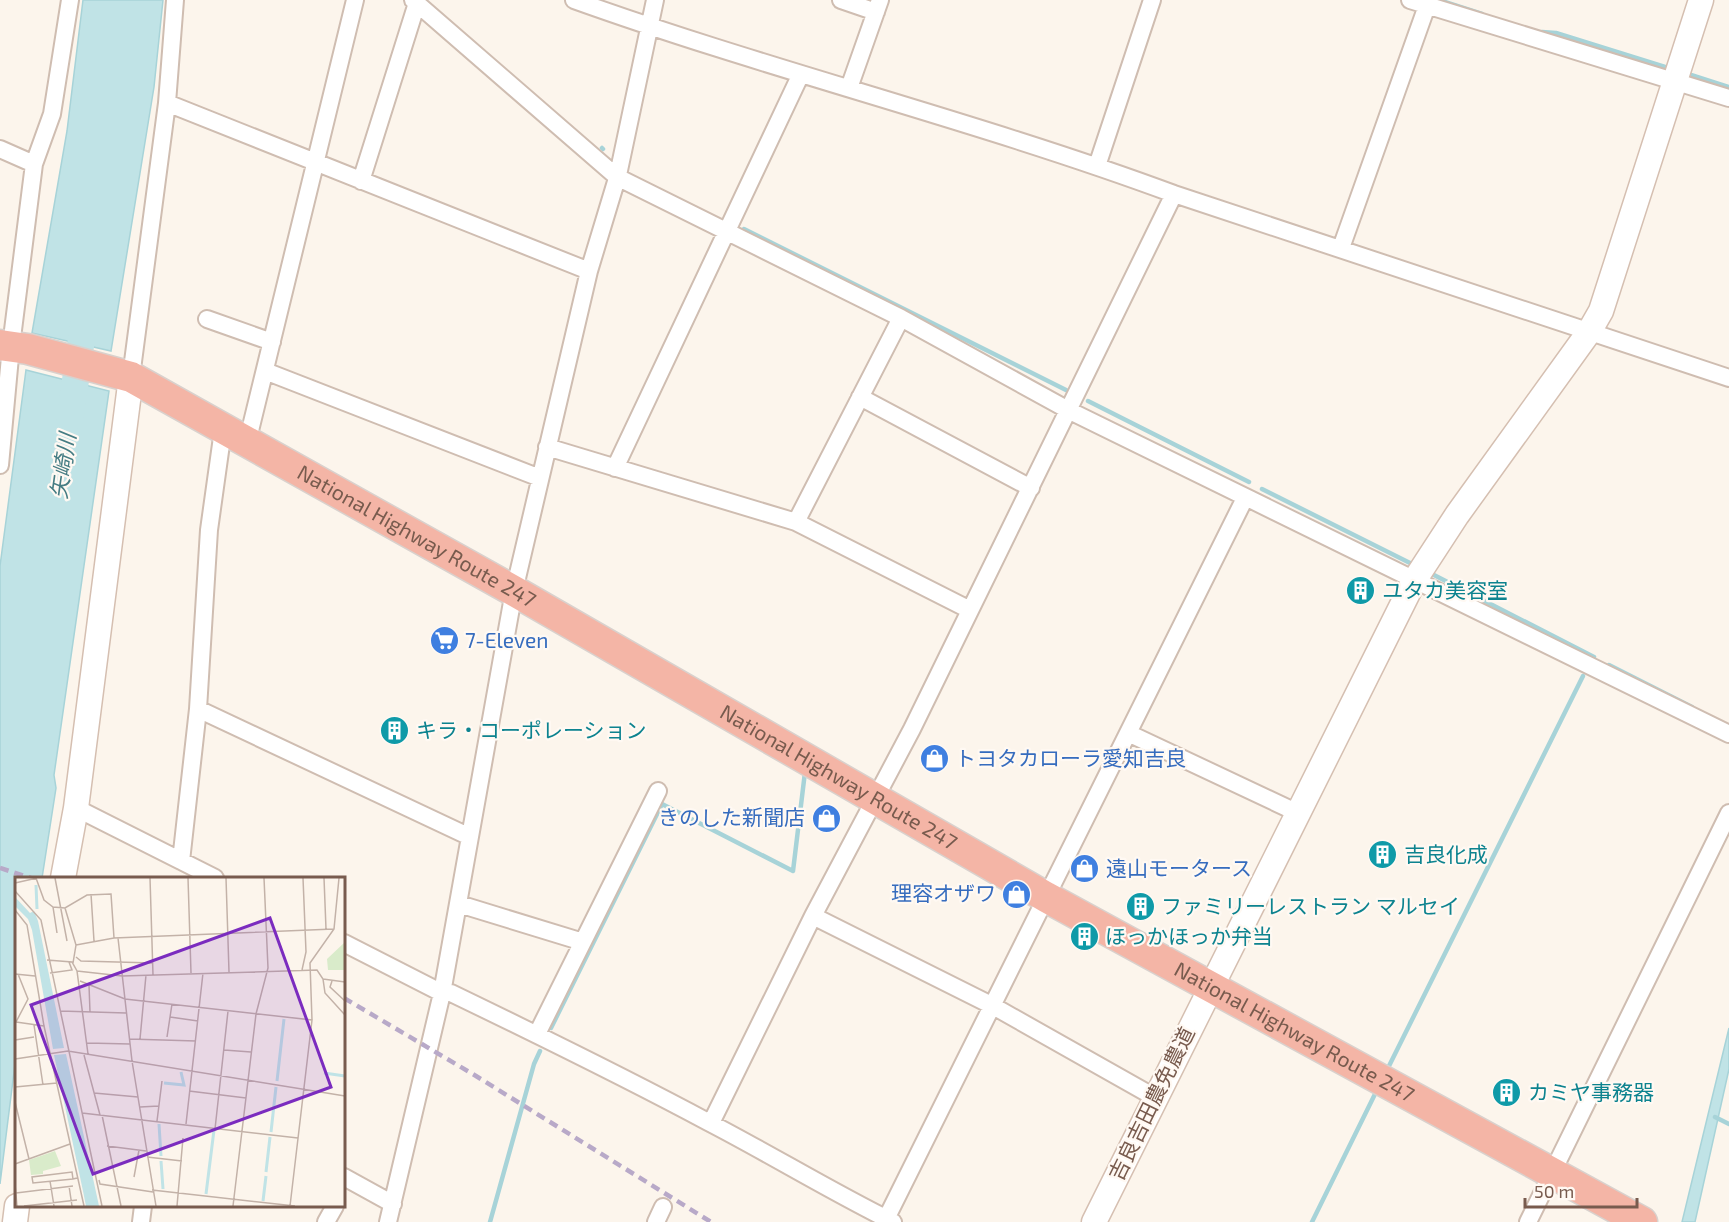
<svg xmlns="http://www.w3.org/2000/svg" width="1729" height="1222" font-family="'Exo 2','Noto Sans JP',sans-serif">
	<style>
		.water { fill: #c0e3e6; stroke: #a7d3d8; stroke-width: 1.5 }
		.lines { fill: none; stroke-linecap: round; stroke-linejoin: round }
		.stream { stroke: #a7d3d8; stroke-width: 4.5 }
		.river { stroke: #c0e3e6; stroke-width: 27 }
		.street-casing { stroke: #cfbdb1; stroke-width: 20 }
		.secondary-casing { stroke: #d5bfb1; stroke-width: 27 }
		.highway-casing { stroke: #d9d1cd; stroke-width: 33 }
		.street { stroke: #fff; stroke-width: 16 }
		.secondary { stroke: #fff; stroke-width: 24 }
		.highway { stroke: #f4b5a6; stroke-width: 30 }
		.rail { stroke: #b8a9c8; stroke-width: 4.5; stroke-dasharray: 9 6; stroke-linecap: butt }
		.labels { text-anchor: middle; stroke-width: 4.5; stroke-linejoin: round; paint-order: stroke }
		.street-label { font-size: 21px; fill: #785b4e; stroke: #fff9f3 }
		.culture-label { font-size: 21px; fill: #0d838f; stroke: #fff9f3; text-anchor: start }
		.shop-label { font-size: 21px; fill: #366cbe; stroke: #fff9f3; text-anchor: start }
		.water-label { font-size: 22px; font-style: italic; fill: #457c83; stroke: #fff9f3 }
		.inset-river { fill: none; stroke: #c0e3e6; stroke-width: 3 }
		.inset-road { fill: none; stroke: #c3b2a8; stroke-width: 1.5 }
		.view { fill: #7b2cbf; fill-opacity: 0.15; stroke: #7b2cbf; stroke-width: 3 }
		.inset-edge { fill: none; stroke: #785b4e; stroke-width: 3 }
	</style>
	<rect width="100%" height="100%" fill="#fcf5ec"/>
	<path class="water" d="M83,0H163L154,87L111,351L32,333L67,131Z
		M26,370L109,391L54,775L56,788L42,878H16V1056L0,1184V566Z
		M1729,1028V1069L1695,1222H1682Z"/>
	<g class="lines">
		<path class="stream" d="M1442,1L1482,14
			M1542,32L1556,33L1665,67
			M1691,75L1729,87
			M602,148L603,149
			M744,229L1066,390
			M1088,401L1249,482
			M1262,489L1410,563
			M1432,574L1594,657
			M1609,665L1692,707
			M551,1028L662,804L793,871L805,772
			M1389,1066L1583,676
			M1715,1117L1729,1124
			M490,1222L534,1064L540,1051
			M1312,1222L1376,1092"/>
		<path class="river" d="M70,418L86,308"/>
		<defs>
			<path id="street" d="M413,0L617,177L901,318L1070,411L1729,734
				M574,0C772,71 977,121 1174,194L1729,378
				M841,0L876,12
				M1410,0L1729,98
				M849,88L880,0
				M167,103L589,271
				M0,149L34,164
				M1097,166L1152,0
				M361,181L417,3
				M1341,248L1429,0
				M207,319L272,342
				M265,371L540,478
				M131,377L167,103L175,0
				M860,397L1031,488
				M247,443L355,0
				M547,447L796,522L970,610
				M0,465L11,346L34,164L52,114L70,0
				M615,468L800,76
				M796,522L901,318
				M198,709L468,836
				M1128,733L1298,813
				M76,808L215,878
				M181,861L198,709L209,530L223,430
				M459,904L583,942
				M813,916L993,1006L1156,1098
				M344,943L442,993H451C538,1035 624,1077 708,1122C770,1154 830,1191 893,1222
				M537,1034L658,791
				M711,1123L813,916L912,729L1174,194
				M344,1177L393,1204
				M886,1219L1245,498
				M141,1222L143,1206
				M326,1222L335,1206
				M388,1222L442,993L514,591L589,271L618,175L655,0
				M656,1222L663,1207
				M1528,1222L1729,813"/>
			<path id="secondary" d="M63,878L76,808L131,377
				M15,1222L17,1206
				M1094,1222L1414,581L1457,515L1589,332L1601,311L1701,0"/>
			<g id="highway">
				<path id="s1" d="M0,345L28,349L131,377L514,591L1046,897L1642,1222"/>
			</g>
		</defs>
		<use href="#street" class="street-casing"/>
		<use href="#secondary" class="secondary-casing"/>
		<use href="#highway" class="highway-casing"/>
		<use href="#street" class="street"/>
		<use href="#secondary" class="secondary"/>
		<use href="#highway" class="highway"/>
		<path class="rail" d="M0,868L31,878
			M344,998L476,1076L711,1222"/>
	</g>
	<defs>
		<symbol id="building-disc" viewBox="-11 -11 22 22"><circle r="9.5" fill="#0f9aa8" stroke="#fff9f3"/><path d="M-4-6H4V6H1V3H-1V6H-4ZM-2.5-4.3h1.7v1.8h-1.7ZM.8-4.3h1.7v1.8H.8ZM-2.5-1h1.7V.8h-1.7ZM.8-1h1.7V.8H.8Z" fill="#fff"/></symbol>
		<symbol id="supermarket-disc" viewBox="-11 -11 22 22"><circle r="9.5" fill="#3f7fe0" stroke="#fff9f3"/><path d="M-6-5.5h2.5l.6 2H6L4.5 2H-2.5L-4.4-4H-6ZM-1.5 3.2a1.3 1.3 0 1 0 .1 0ZM3 3.2a1.3 1.3 0 1 0 .1 0Z" fill="#fff"/></symbol>
		<symbol id="shop-disc" viewBox="-11 -11 22 22"><circle r="9.5" fill="#3f7fe0" stroke="#fff9f3"/><path d="M-5-2.5h2.3a2.7 3.5 0 0 1 5.4 0H5L5.5 6h-11ZM-1.5-2.5h3a1.5 2.3 0 0 0-3 0Z" fill="#fff"/></symbol>
	</defs>
	<g fill-rule="evenodd">
		<use href="#building-disc" x="1344" y="574" width="33" height="33"/>
		<use href="#supermarket-disc" x="428" y="624" width="33" height="33"/>
		<use href="#building-disc" x="378" y="714" width="33" height="33"/>
		<use href="#shop-disc" x="918" y="742" width="33" height="33"/>
		<use href="#shop-disc" x="810" y="802" width="33" height="33"/>
		<use href="#building-disc" x="1366" y="838" width="33" height="33"/>
		<use href="#shop-disc" x="1068" y="852" width="33" height="33"/>
		<use href="#shop-disc" x="1000" y="878" width="33" height="33"/>
		<use href="#building-disc" x="1124" y="890" width="33" height="33"/>
		<use href="#building-disc" x="1068" y="920" width="33" height="33"/>
		<use href="#building-disc" x="1490" y="1076" width="33" height="33"/>
	</g>
	<g class="labels">
		<g class="street-label">
			<text dy="7" stroke="none"><textPath href="#s1" startOffset="462">National Highway Route 247</textPath></text>
			<text dy="7" stroke="none"><textPath href="#s1" startOffset="948">National Highway Route 247</textPath></text>
			<text dy="7" stroke="none"><textPath href="#s1" startOffset="1470">National Highway Route 247</textPath></text>
			<text transform="translate(1152 1104) rotate(-64)" y="7">吉良吉田農免農道</text>
		</g>
		<g class="culture-label">
			<text x="1382" y="598">ユタカ美容室</text>
			<text x="416" y="738">キラ・コーポレーション</text>
			<text x="1404" y="862">吉良化成</text>
			<text x="1161" y="914">ファミリーレストラン マルセイ</text>
			<text x="1105" y="944">ほっかほっか弁当</text>
			<text x="1528" y="1100">カミヤ事務器</text>
		</g>
		<g class="shop-label">
			<text x="465" y="648">7-Eleven</text>
			<text x="955" y="766">トヨタカローラ愛知吉良</text>
			<text x="805" y="825" text-anchor="end">きのした新聞店</text>
			<text x="1106" y="876">遠山モータース</text>
			<text x="996" y="901" text-anchor="end">理容オザワ</text>
		</g>
		<g class="water-label">
			<text transform="translate(63 466) rotate(-82)" y="8">矢崎川</text>
		</g>
	</g>
	<g transform="translate(15 877)">
		<rect width="330" height="330" fill="#fcf5ec"/>
		<path d="M330,65V93H313L312,82ZM40,274L46,289L28,294V297L16,298L14,283Z" fill="#d9ebca"/>
		<path d="M0,20L15,36L19,34L23,44L49,171L38,172L17,53L13,42L0,29ZM51,177L63,232L84,329H71L68,314L39,178Z" fill="#c0e3e6"/>
		<path class="inset-river" d="M21,8L22,32M309,196L330,199M262,204L269,142M149,206L169,208L166,195M144,247L146,279M256,255L261,210M146,284L148,312M251,295L255,260M191,317L199,253M248,324L251,299"/>
		<path class="inset-road" d="M21,1L29,23L38,30L50,31L72,18L96,17L99,61M40,1L52,64M135,1L138,98M173,1L176,96M211,1L214,95M309,1L311,52M0,6L22,1M0,14L26,43L87,329M76,17L79,64M38,30L42,56M50,31L61,68L58,86M0,33L12,48L29,149L69,329M0,51V79M103,61L117,184L141,329M61,68L99,61L319,52M61,80L66,84L138,86M32,83L57,85L62,94L73,177M287,93L291,75L288,1M62,94L107,99L302,93L308,102L310,116L330,138M35,96L57,93L54,85M0,97L20,99M308,102L330,105M65,104L110,122L297,143L275,329M317,104L315,110L330,124M74,108L75,135M45,134L111,136M155,140L183,144M297,143L295,86L319,52L324,1M1,145L13,122L3,97M1,145L29,149M19,148L28,208M152,160L157,127M114,162L181,164M125,162L131,98M0,163L19,160M72,166L115,167M209,173L236,175M69,178L85,238M0,182L53,174L330,219M0,210L42,206M174,214L231,221M79,216L123,220M0,225L14,282M125,230L144,229M67,236L283,261M87,238L106,329M142,244L147,204M171,247L188,96M200,252L213,134M92,269L131,274M132,280L167,284M0,287L55,267M119,300L124,273M58,302L57,295L17,300L18,306L58,302L62,301M84,303L85,307L138,315M35,304L39,329M0,307L2,329M54,309L57,329M137,313L280,329M1,316L58,309M9,329L62,323M162,329L168,261M218,329L241,137L253,91L249,1"/>
		<path class="view" d="M255,41L316,210L78,297L16,128Z"/>
		<rect width="330" height="330" class="inset-edge"/>
	</g>
	<path d="M1525 1198v9h112v-9" fill="none" stroke="#785b4e" stroke-width="3"/>
	<text x="1534" y="1198" font-size="18" fill="#785b4e" stroke="#fff9f3" stroke-width="4.5" paint-order="stroke">50 m</text>
</svg>
